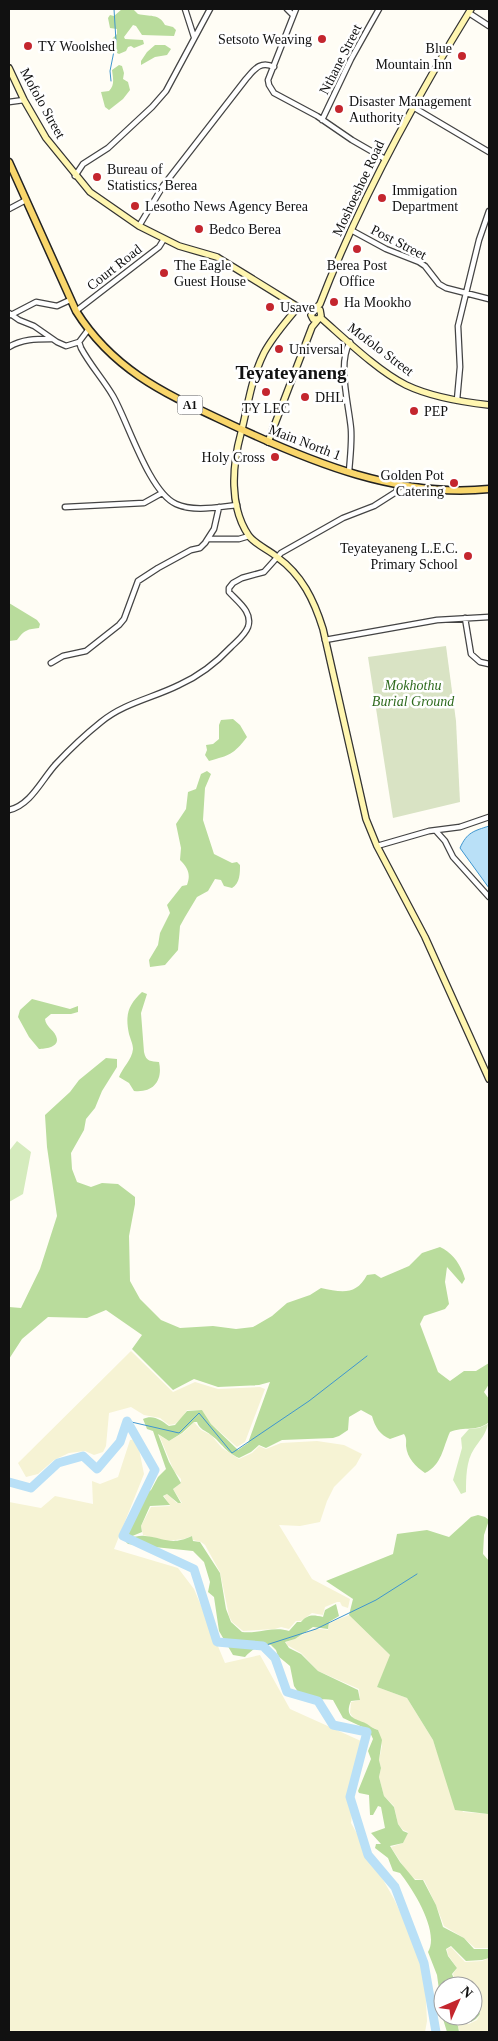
<svg xmlns="http://www.w3.org/2000/svg" width="498" height="2041" font-family="Georgia,serif">
	<style>
		.farmland { fill: #f6f3d4 }
		.green { fill: #d5ebbd }
		.forest { fill: #b9dc9c }
		.cemetery { fill: #d9e3c4 }
		.water { fill: #b9e0f7; stroke: #3f96cf }
		.lines { fill: none; stroke-linecap: round; stroke-linejoin: round }
		.stream { stroke: #3f96cf; stroke-width: 1 }
		.river { stroke: #b9e0f7; stroke-width: 9 }
		.street-casing { stroke: #444; stroke-width: 7 }
		.secondary-casing { stroke: #333; stroke-width: 8 }
		.primary-casing { stroke: #222; stroke-width: 9 }
		.street { stroke: #fff; stroke-width: 4.5 }
		.secondary { stroke: #fff6b0; stroke-width: 5.5 }
		.primary { stroke: #f9d66b; stroke-width: 6 }
		.poi-dot { fill: #c4262e; stroke: #fff; stroke-width: 2 }
		.labels { text-anchor: middle; stroke-width: 5; stroke-linejoin: round; paint-order: stroke }
		.shield { fill: #fff; stroke: #585858; stroke-width: 1 }
		.shield-label { font-size: 12px; font-weight: bold; fill: #111 }
		.poi-label { font-size: 14px; fill: #111; stroke: #fff; text-anchor: start }
		.street-label { font-size: 14px; fill: #111; stroke: #fff }
		.park-label { font-size: 14px; font-style: italic; fill: #2f6b1f; stroke: #fff }
		.district-label { font-size: 19px; font-weight: bold; fill: #111; stroke: #fff }
	</style>
	<rect width="100%" height="100%" fill="#fffdf5"/>
	<path class="farmland" d="M131,1351L173,1392L195,1382L218,1389L260,1387L265,1389L245,1442L237,1447L211,1424L202,1410H187L181,1419L175,1424L169,1425L160,1418L144,1415L131,1407L109,1413L106,1446L103,1452L94,1455L85,1451L69,1453L54,1460L38,1474L26,1477L18,1463Z
		M194,1422L201,1430L211,1435L222,1448L239,1459L252,1453L259,1446L266,1449L281,1443L317,1441L344,1445L362,1454L356,1465L334,1487L327,1501L320,1522L300,1526L279,1525L312,1579L350,1599L348,1608L342,1606L340,1602H337L325,1607L323,1615L312,1613L301,1621H296L289,1629L281,1627L275,1629L243,1631L232,1622L229,1616L220,1572L205,1545L201,1542L193,1540L192,1536L184,1539L167,1541L143,1535L141,1526L151,1507L170,1506L164,1496L167,1494L177,1503H182L173,1489L181,1483V1479L174,1471L159,1435L169,1441L183,1433Z
		M137,1439L144,1474L114,1549L178,1568L194,1589L225,1663L260,1655L290,1709L361,1741L351,1823L394,1899L424,1964L427,2021L425,2032H9V1502L41,1508L55,1496L93,1504L92,1481L100,1484L118,1477L130,1440Z
		M349,1615L391,1656L377,1687L407,1698L433,1740L449,1787L463,1812L489,1814V1948H475L464,1938L444,1926L436,1905L424,1880L415,1879L407,1872L391,1847L403,1843L408,1832L403,1830L398,1824L394,1806L384,1796L379,1777L381,1768L379,1760L382,1746L378,1730L354,1719L350,1713L351,1702L360,1700L359,1689L318,1671L301,1653L287,1645L286,1642L295,1639L314,1628L328,1630L329,1623Z
		M451,1947L465,1962L482,1961L489,1958V2032H460L458,2026L452,2020L462,2024H469L477,2020L480,2014L479,2007L473,2005V1986H457L456,1982L453,1974L457,1968L448,1955L447,1949Z"/>
	<path class="green" d="M17,1141L31,1152L23,1194L9,1202V1151Z
		M488,1424C486,1434 480,1440 474,1449C466,1461 466,1478 466,1492L461,1494L453,1480L462,1448L461,1438L469,1429L479,1428Z"/>
	<path class="forest" d="M122,9H133L138,14C149,17 159,13 165,25L173,27L176,30L174,36L142,35L136,26L133,25L124,37L125,39L143,40L144,44L134,48L131,46L128,47L126,51L119,54L111,50L113,43L111,40L117,34V29L110,28L108,18L110,15L114,16Z
		M155,45H165L171,49L167,55L155,57L141,65V61L147,52Z
		M119,65L122,66L124,73L123,79L128,82L130,90L123,99L109,110L105,107L101,92L109,91C115,85 113,78 112,70Z
		M9,603L37,620L40,624L39,628C28,629 24,630 17,640L9,641Z
		M233,719L240,725L247,737C233,755 230,755 209,761L205,755L207,750L206,745L213,744L219,739V725L221,720Z
		M207,771L211,774L205,788L203,820L214,854L232,863L237,862L240,865C240,873 240,883 232,888L224,886L221,880L215,879L208,891L197,897L185,917L180,926L178,950L165,965L150,967L149,960L158,945L160,933L170,913L167,905L182,886L187,885C191,874 188,868 180,860L181,848L176,824L186,809L188,792L196,789L201,774Z
		M142,992L147,994L141,1013L144,1052C146,1062 151,1061 159,1062C163,1080 154,1093 134,1091L129,1083L119,1077C122,1068 132,1060 133,1049C133,1044 130,1038 129,1034C125,1015 128,1005 142,992Z
		M32,999L70,1009L78,1006V1012L71,1014H51L45,1019C46,1027 53,1029 56,1036C61,1047 46,1049 39,1049L29,1037L18,1017L20,1010Z
		M106,1058L117,1059V1067L102,1091L95,1108L86,1119L84,1130L71,1153L72,1169L77,1182L91,1187L102,1183L118,1184L135,1197V1204L129,1236L130,1281L140,1299L161,1320L180,1328L213,1326L236,1329L253,1327L272,1316L287,1303L310,1295L321,1288C341,1292 356,1296 367,1275L375,1274L381,1278L409,1266L422,1253L440,1247C453,1253 461,1265 465,1279L462,1284L447,1267L445,1282L449,1304L445,1309L424,1316L420,1324L438,1372L450,1381L464,1371H476L489,1363V1384L484,1392L489,1399V1422C478,1432 464,1426 450,1432C443,1447 442,1465 425,1473C416,1467 407,1458 406,1446C406,1441 407,1439 404,1434L390,1439C380,1435 375,1427 372,1416L361,1410L349,1417L348,1430L339,1436L333,1438L282,1440L266,1448L259,1445L251,1452L239,1458C224,1451 223,1444 211,1435C205,1430 200,1430 197,1422H194L182,1433L169,1441L158,1434L169,1462L181,1483L173,1489L181,1503H178L167,1494L163,1496L170,1505L150,1506L141,1526L142,1532L130,1537C135,1537 140,1535 145,1536C165,1538 171,1546 192,1536L193,1541L200,1542L220,1573L226,1609L231,1622L242,1632C258,1634 274,1626 289,1631L297,1622H301C308,1614 313,1615 323,1617L325,1610L336,1604L339,1616L329,1622L328,1629L313,1627L295,1639L285,1642L289,1648L301,1654L318,1671L358,1690L360,1700L351,1701C343,1719 358,1719 367,1724C370,1726 372,1728 378,1730L382,1740L379,1760L381,1768L379,1777L384,1796L394,1807L398,1824L403,1831L408,1833L403,1843L390,1846L400,1862L415,1880H423L436,1905L443,1927L464,1938L474,1949H489V1958L482,1960L466,1961L451,1946L446,1949L448,1956L457,1968L452,1974L457,1986H443V2016H473V2005L478,2008L480,2014C472,2026 463,2023 451,2020L458,2026L459,2032H447L443,2019L437,1975L428,1952C440,1932 413,1889 400,1873L393,1871L388,1858L375,1848L376,1844H381L371,1833L385,1828L381,1807L378,1806L373,1815H370L369,1795L359,1793L358,1791L371,1759L368,1751L373,1739L369,1730L343,1718L333,1700C322,1698 314,1701 303,1699L294,1686L290,1666L278,1656L276,1650L271,1645C260,1644 252,1649 245,1657L233,1655L219,1631L214,1597L208,1592L210,1582L204,1562L193,1551L135,1545L128,1544L120,1536L135,1506L143,1500L144,1495L151,1490L158,1477L166,1469L153,1431L147,1429L143,1419C153,1414 161,1420 169,1426L175,1425L187,1411L202,1410L211,1424L238,1450L248,1443L270,1382L259,1385L218,1387L194,1379L173,1390L132,1349L142,1335L106,1310L87,1318L48,1317L22,1339L9,1359V1307L21,1308L40,1269L57,1216L47,1147L45,1115L70,1092L79,1080Z
		M478,1515L485,1517L489,1520L484,1535L483,1554L489,1561L488,1814L455,1810L433,1740L407,1698L377,1687L390,1655L349,1615L353,1599L326,1581L393,1554L397,1534L427,1530L449,1537L471,1517Z"/>
	<path class="cemetery" d="M446,646L456,721L460,802L393,818L368,657Z"/>
	<path class="water" d="M489,826V888L460,848C467,832 474,831 489,826Z"/>
	<g class="lines">
		<path class="stream" d="M111,81L110,71L116,41L114,9
			M127,1421L179,1433L199,1413L232,1453L309,1401L367,1356
			M263,1646L316,1629L376,1600L417,1574
			M435,2032L436,2031"/>
		<path class="river" d="M9,1482L31,1488L58,1463L83,1456L97,1469L120,1442L127,1421L155,1470L123,1536L194,1569L217,1642L263,1646L275,1658L287,1692L318,1701L333,1725L367,1732L350,1797L368,1855L395,1887L424,1963L436,2032"/>
		<defs>
			<path id="street" d="M185,9L194,37
				M287,9L293,15
				M296,9L268,80L269,85L274,93L317,116L352,140L385,159
				M469,13L489,26
				M9,102L24,100
				M413,107L489,152
				M322,120L351,59L379,9
				M75,176L83,164L108,148L152,107L166,91L210,9
				M9,209L26,200
				M139,226L163,186L246,79C254,70 260,60 274,67
				M351,230L386,249L419,262L425,266L439,284L446,288L489,299
				M76,311L159,247L164,239
				M9,313L19,320L34,326L57,342L66,346L79,342
				M11,315L36,302L57,306L70,300
				M88,330L79,342L81,348C90,365 103,379 113,396C128,422 149,492 176,504C193,512 218,507 237,505
				M9,347C22,339 36,339 51,339
				M457,400L460,367L458,326L479,240L489,211
				M349,472C350,458 352,443 351,429C349,405 337,364 350,342
				M65,507L144,503L162,493
				M209,539H239L249,536
				M465,618L471,654L480,662L489,664
				M325,640L437,620L489,617
				M51,663L63,656L86,651L119,625L124,619L138,581L158,568L191,550L200,548L205,543L214,529L219,507
				M9,810C31,805 42,779 56,764C70,749 86,734 101,722C124,703 153,698 179,685C199,676 216,663 231,647C237,641 245,635 248,627C253,612 238,602 229,592V588L233,583L242,578L264,572L281,553L343,518L374,506L396,492L399,484
				M436,831L445,841L453,857L489,897
				M377,846L429,831L460,827L489,817"/>
			<path id="secondary" d="M9,68L24,100L46,138L90,192L139,226L179,246L217,257L298,307L314,310
				M298,307C286,322 273,336 264,353C251,379 248,406 241,433C232,466 229,507 249,536C256,545 269,550 277,557C302,575 314,600 323,629L366,819L377,846L425,937L489,1079
				M315,309L320,304C360,200 413,103 471,9
				M321,318C345,339 378,371 406,385C431,397 462,402 489,405
				M268,442L312,327L321,316L320,310L315,309L311,315L313,319H318"/>
			<path id="primary" d="M9,162L76,311C115,373 169,395 232,425C313,463 399,498 489,489"/>
		</defs>
		<use href="#street" class="street-casing"/>
		<use href="#secondary" class="secondary-casing"/>
		<use href="#primary" class="primary-casing"/>
		<use href="#street" class="street"/>
		<use href="#secondary" class="secondary"/>
		<use href="#primary" class="primary"/>
	</g>
	<g class="poi-dot">
		<circle cx="322" cy="39" r="5"/>
		<circle cx="28" cy="46" r="5"/>
		<circle cx="462" cy="56" r="5"/>
		<circle cx="339" cy="109" r="5"/>
		<circle cx="97" cy="177" r="5"/>
		<circle cx="382" cy="198" r="5"/>
		<circle cx="135" cy="206" r="5"/>
		<circle cx="199" cy="229" r="5"/>
		<circle cx="357" cy="249" r="5"/>
		<circle cx="164" cy="273" r="5"/>
		<circle cx="334" cy="302" r="5"/>
		<circle cx="270" cy="307" r="5"/>
		<circle cx="279" cy="349" r="5"/>
		<circle cx="266" cy="392" r="5"/>
		<circle cx="305" cy="397" r="5"/>
		<circle cx="414" cy="411" r="5"/>
		<circle cx="275" cy="457" r="5"/>
		<circle cx="454" cy="483" r="5"/>
		<circle cx="468" cy="556" r="5"/>
	</g>
	<g class="labels">
		<rect class="shield" x="177.5" y="395.5" width="25" height="19" rx="4"/>
		<g class="shield-label">
			<text x="190" y="409">A1</text>
		</g>
		<g class="poi-label">
			<text x="312" y="44" text-anchor="end">Setsoto Weaving</text>
			<text x="38" y="51">TY Woolshed</text>
			<text x="452" y="53" text-anchor="end">Blue<tspan x="452" dy="16">Mountain Inn</tspan></text>
			<text x="349" y="106">Disaster Management<tspan x="349" dy="16">Authority</tspan></text>
			<text x="107" y="174">Bureau of<tspan x="107" dy="16">Statistics, Berea</tspan></text>
			<text x="392" y="195">Immigation<tspan x="392" dy="16">Department</tspan></text>
			<text x="145" y="211">Lesotho News Agency Berea</text>
			<text x="209" y="234">Bedco Berea</text>
			<text x="174" y="270">The Eagle<tspan x="174" dy="16">Guest House</tspan></text>
			<text x="357" y="270" text-anchor="middle">Berea Post<tspan x="357" dy="16">Office</tspan></text>
			<text x="344" y="307">Ha Mookho</text>
			<text x="280" y="312">Usave</text>
			<text x="289" y="354">Universal</text>
			<text x="315" y="402">DHL</text>
			<text x="266" y="413" text-anchor="middle">TY LEC</text>
			<text x="424" y="416">PEP</text>
			<text x="265" y="462" text-anchor="end">Holy Cross</text>
			<text x="444" y="480" text-anchor="end">Golden Pot<tspan x="444" dy="16">Catering</tspan></text>
			<text x="458" y="553" text-anchor="end">Teyateyaneng L.E.C.<tspan x="458" dy="16">Primary School</tspan></text>
		</g>
		<g class="street-label">
			<text transform="translate(340 59) rotate(-63)" y="5">Nthane Street</text>
			<text transform="translate(43 103) rotate(61)" y="5">Mofolo Street</text>
			<text transform="translate(358 188) rotate(-65)" y="5">Moshoeshoe Road</text>
			<text transform="translate(399 242) rotate(27)" y="5">Post Street</text>
			<text transform="translate(114 267) rotate(-38)" y="5">Court Road</text>
			<text transform="translate(381 349) rotate(37)" y="5">Mofolo Street</text>
			<text transform="translate(305 442) rotate(21)" y="5">Main North 1</text>
		</g>
		<g class="park-label">
			<text x="413" y="690">Mokhothu<tspan x="413" dy="16">Burial Ground</tspan></text>
		</g>
		<g class="district-label">
			<text x="291" y="379">Teyateyaneng</text>
		</g>
	</g>
	<rect width="498" height="2041" fill="none" stroke="#111111" stroke-width="20"/>
	<g transform="translate(458 2001) rotate(45)"><circle r="24" fill="#ffffff" stroke="#a0a0a0"/>
	<path d="M0-4L9 19L0 12L-9 19Z" fill="#c4262e"/>
	<text y="-8" font-size="14" font-weight="bold" text-anchor="middle" fill="#111111">N</text>
	</g>
</svg>
